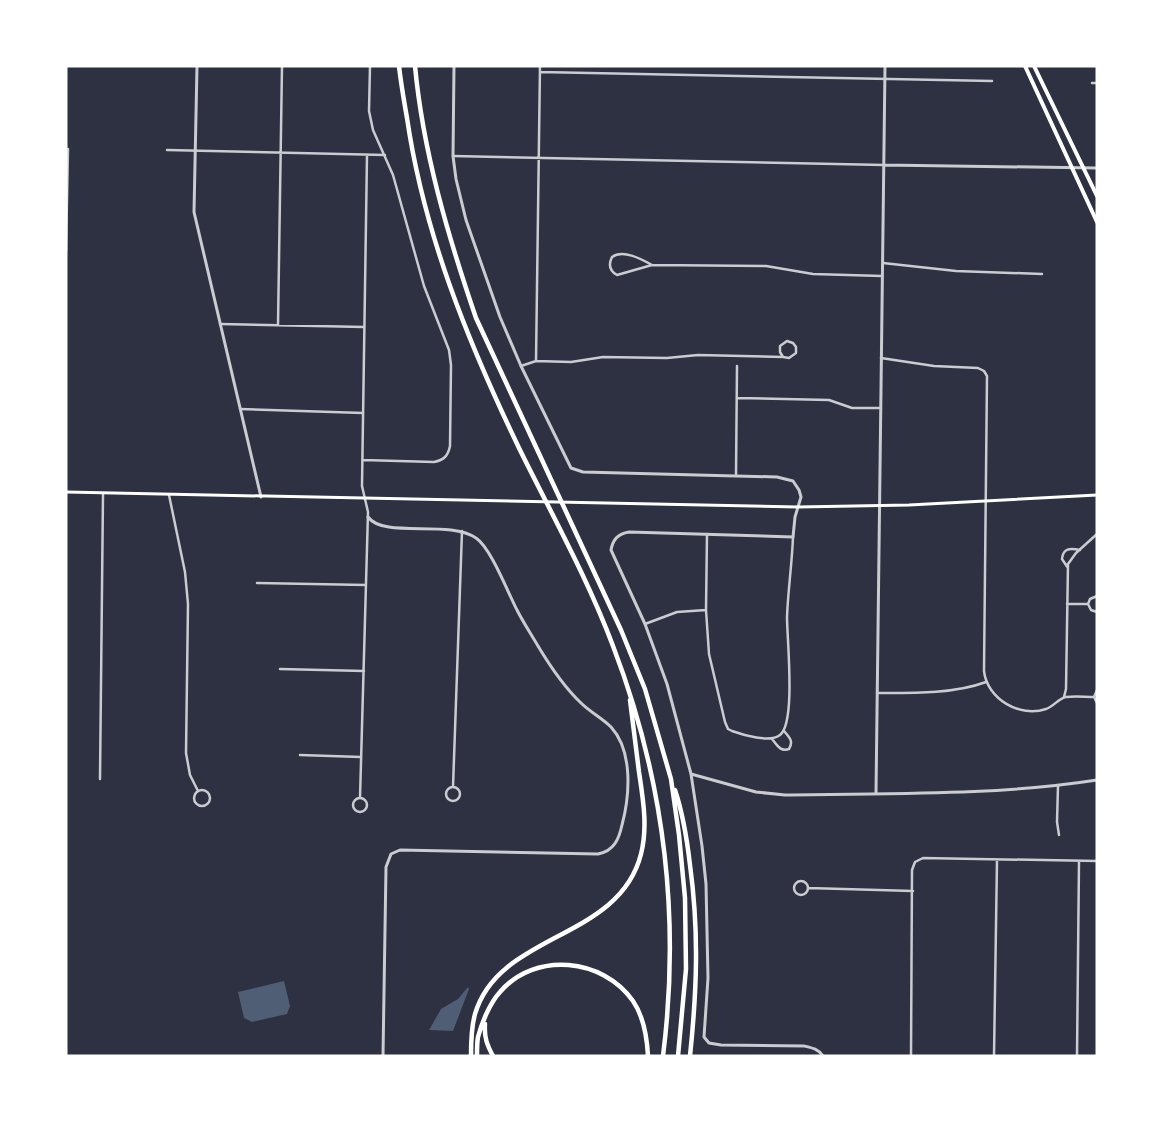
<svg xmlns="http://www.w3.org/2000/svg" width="1163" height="1122" font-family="Ubuntu,sans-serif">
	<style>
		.water { fill: #4f5d75 }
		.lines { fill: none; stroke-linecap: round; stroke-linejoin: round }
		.minor { stroke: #caccd0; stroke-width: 2.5 }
		.tertiary { stroke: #caccd0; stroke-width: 3 }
		.secondary { stroke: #fff; stroke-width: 3 }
		.primary { stroke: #fff; stroke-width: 4 }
		.motorway { stroke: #fff; stroke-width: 4.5 }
	</style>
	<rect width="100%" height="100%" fill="#2d3142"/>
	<path class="water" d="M284,981L290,1006L287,1014L252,1022L244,1018L238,992Z
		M468,987L469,989L453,1031L429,1030L441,1009L458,999Z"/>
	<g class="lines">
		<path class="minor" d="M540,72L992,81
			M1092,83H1097
			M66,149H68L66,251
			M167,150L385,155
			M453,156L884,165
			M883,263L956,271L1042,274
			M652,265L617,275C610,271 608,265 612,257C623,249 641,259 652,265L766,266L813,274L882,276
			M220,324L364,327
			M278,325L282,66
			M881,358L934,366L978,368L984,371L987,376L984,671C987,699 1020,718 1046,709C1053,707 1059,698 1066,697C1075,696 1085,697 1094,697
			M536,361L540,66
			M521,366L536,361L571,362L603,357L667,358L698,355L783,357L789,358L796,353V347L793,343L787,341L780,346V352L783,357
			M737,398L829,400L852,408H881
			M240,409L363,413
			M363,460L434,462C444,460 448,456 450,446L451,365L449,350L424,286L393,175L373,130L369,111L370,66
			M736,475L737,366
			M169,495L185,572L188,604L186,753L190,775L198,791
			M707,534L706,610L709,654L725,722L728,729L732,731C743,735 770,743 780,735C796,723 787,639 787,617C788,590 792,564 793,537
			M1068,568L1062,559C1063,548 1070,548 1080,550
			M257,583L366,585
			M1097,596L1090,599L1088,604L1091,610L1097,612
			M1067,604H1088
			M645,624L677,612L706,610
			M280,669L364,671
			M1097,690L1094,697L1097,703
			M877,693C911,693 954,694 986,682
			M1064,697L1066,689L1068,564L1076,553L1097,534
			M772,739C777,745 780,752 789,749C794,741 789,737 784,731
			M300,755L361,757
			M100,779L103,494
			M1058,786L1057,822L1059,835
			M453,787L462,531
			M446 794a7 7 0 1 1 14 0a7 7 0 1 1-14 0Z
			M194 798a8 8 0 1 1 16 0a8 8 0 1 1-16 0Z
			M360,798L368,512L362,486L367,155
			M353 805a7 7 0 1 1 14 0a7 7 0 1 1-14 0Z
			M794 888a7 7 0 1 1 14 0a7 7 0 1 1-14 0Z
			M808,888L913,891
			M911,1056L912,870L915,862L923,858L1097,861
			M994,1056L997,860
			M1077,1056L1079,861"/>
		<path class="tertiary" d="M197,66L194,212L261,497
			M454,66L453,156L456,179L466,220L500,317L521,366L571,468L583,472L777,477L793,481L799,490L801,497L795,517L793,537L629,532C618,534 613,539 611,550L645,624L667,684L691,774L702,846L706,884L708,978L704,1037L709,1043L721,1045L804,1046C813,1048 818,1049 823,1056
			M884,165L1097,168
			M368,517C384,539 449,519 476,538C491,548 508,593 517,610C523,622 531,634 538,646C550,666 564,687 581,703C590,712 602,718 611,727C633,751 630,795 622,825C619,839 614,851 598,854L400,850L391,854L386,867L383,1056
			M691,774L756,792L785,795C889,793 994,796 1097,780
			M876,793L885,66"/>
		<path class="secondary" d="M66,492L798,507L909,505L1097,495"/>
		<path class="primary" d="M1025,66L1097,222
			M1034,66L1097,196"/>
		<path class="motorway" d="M399,66C401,84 404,101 407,118C424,234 468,342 519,448C551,513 587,577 613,646C664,779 681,914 663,1056
			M415,66C423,152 448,236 476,318L621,630L645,689L671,779L679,835L685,898L686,969L678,1056
			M675,790C683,814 687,839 690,865C699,931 697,989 690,1056
			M485,1024C484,1037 487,1045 493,1056
			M471,1056C471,1042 471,1028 475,1014C499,932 619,941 641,854C648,827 643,799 639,772C636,748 633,724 630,700
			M477,1056C477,1050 477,1042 478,1037C482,1022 490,1003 500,992C535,951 603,958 633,1001C644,1017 647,1037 648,1056"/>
	</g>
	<rect width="1163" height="1122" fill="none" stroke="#ffffff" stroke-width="135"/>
</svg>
